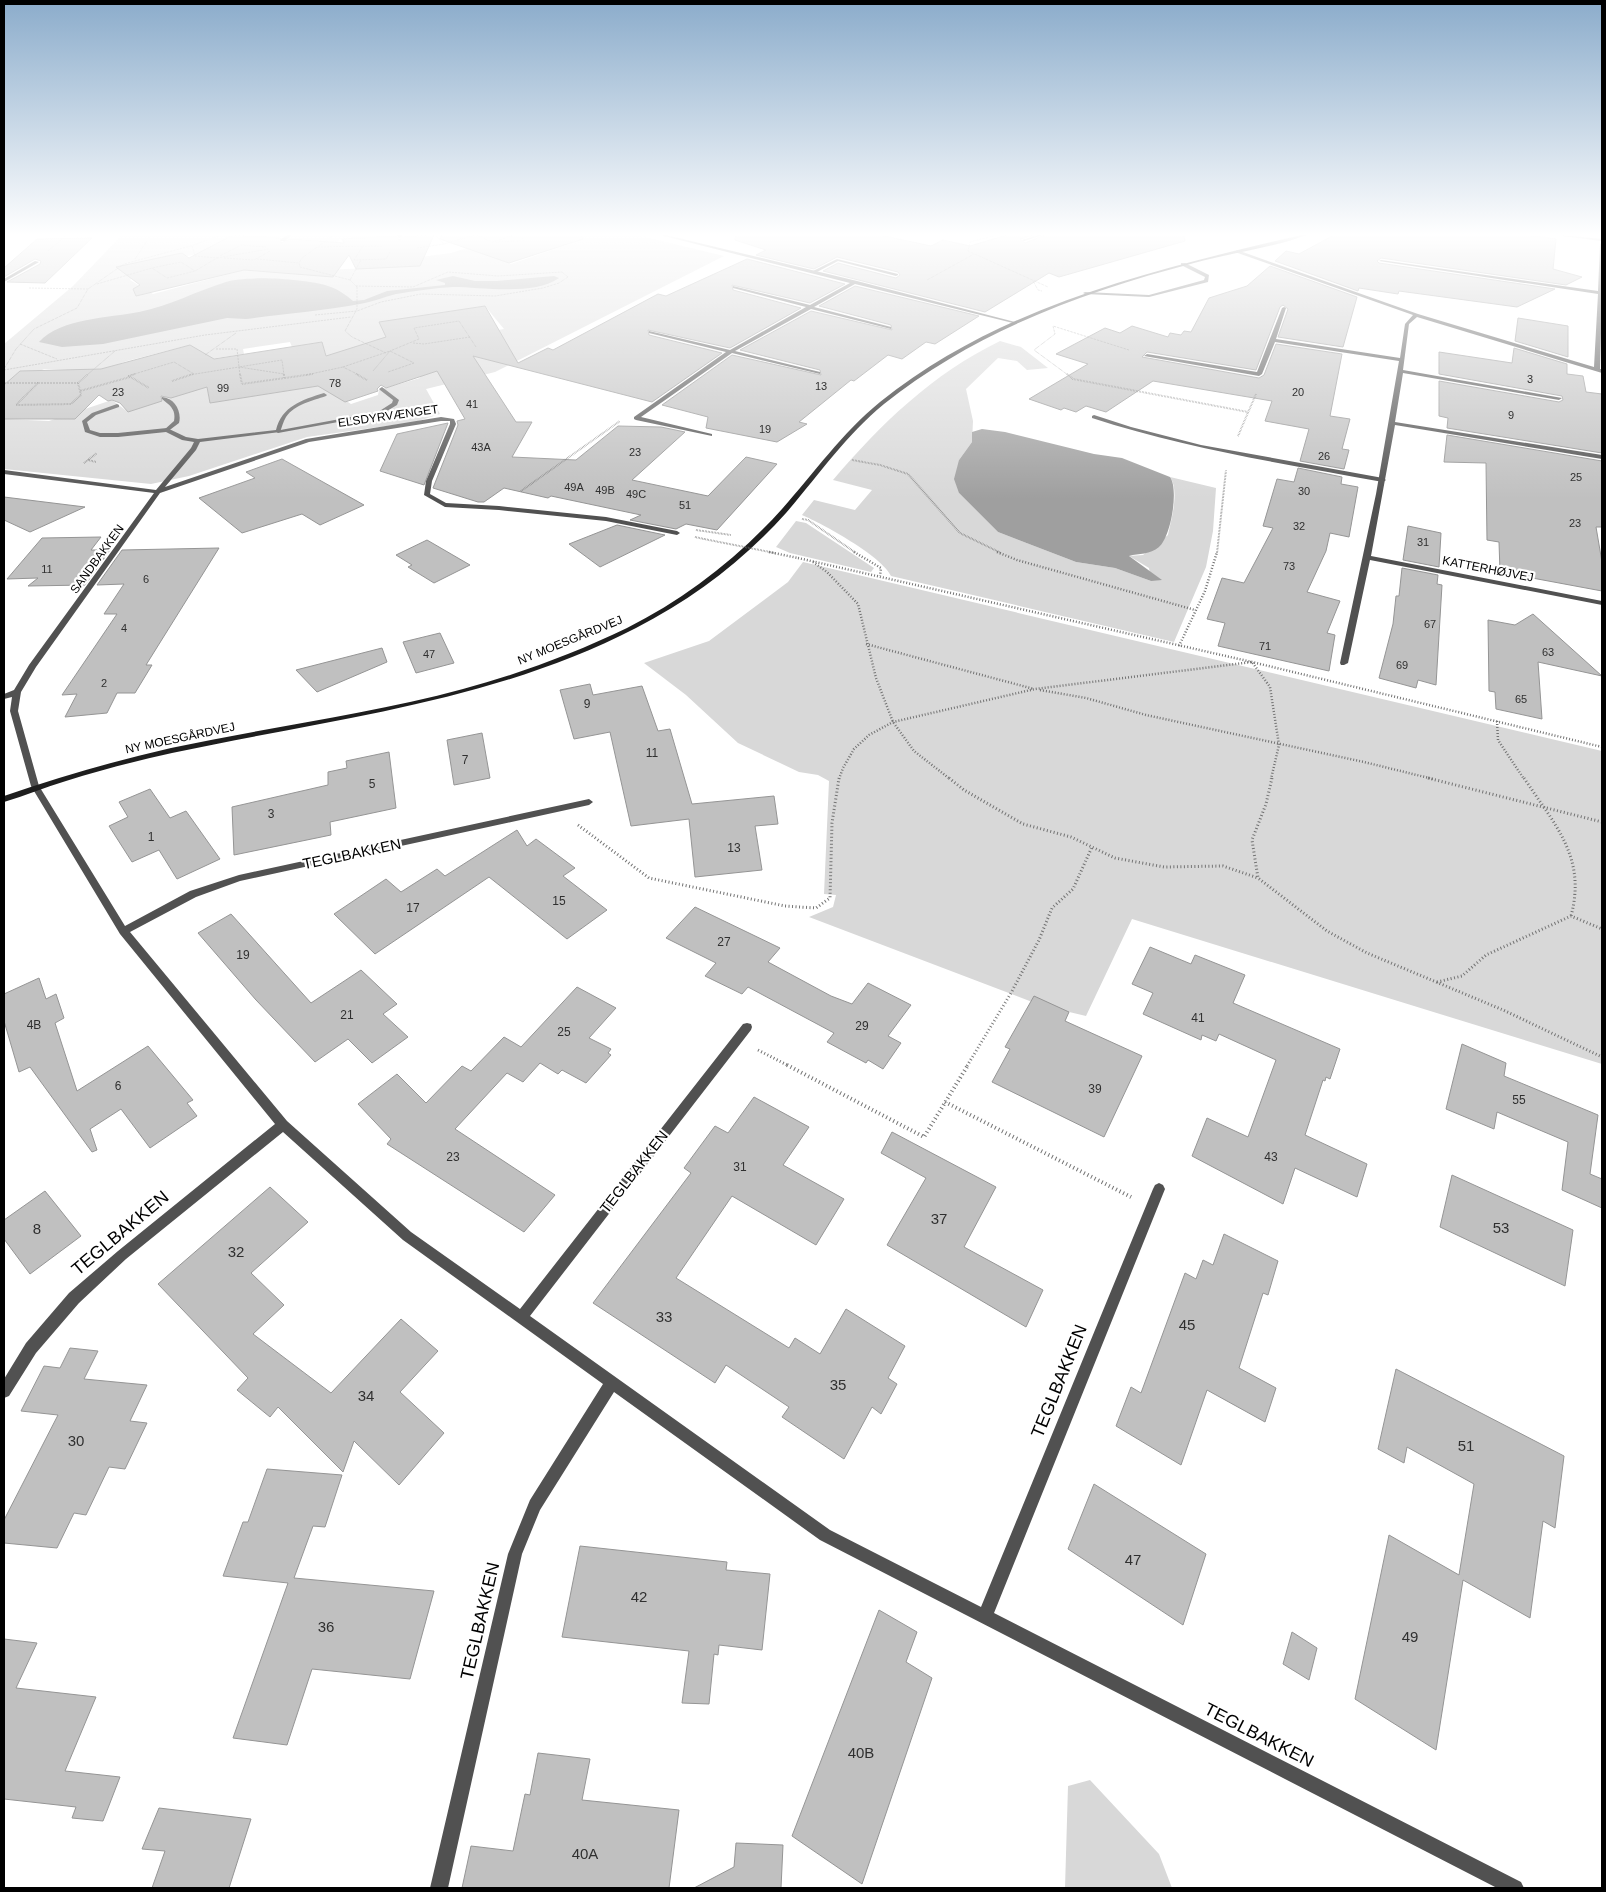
<svg xmlns="http://www.w3.org/2000/svg" width="1606" height="1892" font-family="Arial,sans-serif">
	<style>
		.green { fill: #d8d8d8 }
		.water { fill: #9f9f9f }
		.building { fill: #c0c0c0; stroke: #959595 }
		.lines { fill: none; stroke-linecap: round; stroke-linejoin: round }
		.path-far4 { stroke: #737373; stroke-width: 1; stroke-dasharray: 0.5 1; stroke-linecap: butt }
		.path-far3 { stroke: #737373; stroke-width: 2; stroke-dasharray: 0.5 1; stroke-linecap: butt }
		.path-far2 { stroke: #737373; stroke-width: 2.5; stroke-dasharray: 1 2; stroke-linecap: butt }
		.path-far1 { stroke: #737373; stroke-width: 3; stroke-dasharray: 1 2.5; stroke-linecap: butt }
		.path { stroke: #737373; stroke-width: 4; stroke-dasharray: 1 3; stroke-linecap: butt }
		.lane { fill: #515151; fill-rule: evenodd }
		.street { fill: #515151; fill-rule: evenodd }
		.secondary { fill: #1e1e1e; fill-rule: evenodd }
		.path-bridge-far1 { stroke: #737373; stroke-width: 2; stroke-dasharray: 0.5 1; stroke-linecap: butt }
		.path-bridge { stroke: #737373; stroke-width: 2.5; stroke-dasharray: 1 2; stroke-linecap: butt }
		.labels { text-anchor: middle; stroke-width: 4.5; stroke-linejoin: round; paint-order: stroke }
		.far-number-label { font-size: 11px; fill: #303030 }
		.far-street-label { font-size: 12px; fill: #000; stroke: #fff }
		.number-label { font-size: 12px; fill: #303030 }
		.street-label { font-size: 15px; fill: #000; stroke: #fff }
		.near-number-label { font-size: 15px; fill: #303030 }
		.near-street-label { font-size: 18px; fill: #000; stroke: #fff }
	</style>
	<rect width="100%" height="100%" fill="#fff"/>
	<path class="green" d="M122,235H233L201,253L187,256L177,254L149,260L130,280L153,294L244,270L265,272L294,253L293,240L234,235H399L397,237L339,239L323,270L420,266L423,260L421,257L451,253L467,248L511,264L581,240L565,235H637L724,256L495,372L426,389L440,414L415,422L307,437L189,476L151,484L4,469V419L49,421L112,400L128,412L212,384L208,394L210,403L322,385L351,404L378,395L379,390L420,378L419,376L498,330L504,329L485,306L380,322L387,339L337,353L327,358L322,342L292,347L290,342L243,349L244,354L210,359L190,345L127,361L100,371L44,369L4,388V344L73,286Z
		M1000,341L1021,347L1048,368L1027,370L1017,361L998,358L966,389L973,421L972,442L959,460V493L998,532L1076,562L1115,568L1151,581L1149,568L1129,556L1143,555L1168,535C1171,520 1180,491 1170,477L1216,488L1213,531L1206,567L1174,642L891,576C882,556 823,524 802,515L814,500L855,510L872,490L833,480C881,424 932,374 1000,341Z
		M796,521L806,523L874,568L871,572L790,553L776,547Z
		M803,562L1602,751V1064L1132,919L1086,1016L1040,1005L809,917L833,907L836,895L824,894L829,781L818,775L799,772L738,743L686,695L644,663L709,641L788,582Z
		M1090,1780L1159,1854L1172,1888H1065L1068,1786Z"/>
	<path class="water" d="M453,276L475,281H497L554,276L559,278C534,296 482,287 453,287C435,288 415,291 396,294C384,297 372,302 360,304C322,311 284,314 246,319L227,318L103,344L62,347L39,342C61,318 109,318 139,312C170,306 196,291 226,282C247,275 306,279 328,286C338,289 346,295 353,301L364,300L387,291L445,285V283L436,280Z
		M982,429L1005,432L1094,454L1122,458L1170,477C1179,489 1171,537 1159,547C1150,555 1139,553 1129,556L1162,580L1151,581L1115,568L1076,562L998,532L959,493L954,479L959,460L972,442V432Z"/>
	<path class="building" d="M233,235L280,238L281,243L290,239L344,243L342,239L396,236L399,240L405,236L434,235L420,266L356,269L349,255L333,277L244,270L136,296L133,289L140,285L116,267L177,254L182,253L189,258Z
		M441,235H582L583,239L509,263L440,239Z
		M736,235H880L931,246L943,240L970,246L1007,235H1033L1020,239L1025,243L1045,235H1184L1185,241L1059,277L1049,273L985,312L823,271L838,263L896,278L900,275L898,272L837,257L814,269L756,255L766,250L735,240Z
		M1334,235H1527L1556,239L1553,269L1582,277L1566,285L1381,258L1377,261L1379,263L1555,289L1517,307L1399,291L1398,294L1359,288L1358,291L1275,261L1286,251L1299,254Z
		M92,238L45,283L7,282L40,264L41,261L35,259L4,277V268L37,239Z
		M747,259L845,284L810,303L732,285L733,290L801,308L730,348L648,330L649,335L722,353L652,402L473,356L516,422H532L512,457L576,460L618,426L661,427L685,432L632,480L708,496L746,457L777,464L717,530L686,524L676,529L630,520L641,515L551,496L548,498L504,488L484,502H478L433,488L458,425L457,421L465,419L437,371L386,388L381,385L377,389L378,391L345,402L318,386L210,403L207,387L171,398L161,396L162,401L128,412L120,403L112,400L108,401L99,395L75,419H4V385L20,371L101,369L190,345L214,359L322,342L326,356L386,337L379,322L485,306L518,363L548,348L553,350L658,294L666,296Z
		M1270,266L1357,297L1343,347L1278,337L1288,309L1283,305L1280,307L1256,370L1147,352L1142,357L1259,378L1264,375L1276,344L1342,354L1330,416L1350,419L1342,449L1349,450L1344,469L1300,461L1309,429L1265,421L1272,401L1153,381L1106,412L1086,406L1076,412L1064,408L1061,410L1029,399L1088,364L1056,354L1105,328L1120,333L1132,326L1168,337L1170,333L1181,335L1184,331L1191,332L1209,298L1247,286Z
		M855,286L979,316L935,344L926,342L902,359L888,355L854,381L851,380L799,422L807,424L777,442L706,428L708,417L662,405L732,355L821,375L820,370L740,350L811,311L892,330L891,325L819,306Z
		M1518,318L1568,326V357L1515,341Z
		M1514,348L1567,364V374L1583,376L1586,392L1602,394V453L1447,428L1448,418L1439,416V381L1559,402L1563,400L1562,396L1439,374V352L1512,363Z
		M448,423L424,485L380,471L397,434Z
		M1447,435L1602,461V527H1596L1602,562V591L1500,572L1499,542L1487,540L1486,463L1444,462Z
		M282,459L364,505L320,525L302,514L242,533L199,498L255,478L246,472Z
		M1298,468L1342,477L1341,484L1358,487L1349,537L1330,533L1326,551L1307,592L1340,601L1327,633L1335,635L1329,671L1218,646L1225,623L1207,619L1222,578L1244,583L1273,528L1263,526L1277,479L1294,482Z
		M4,497L85,507L30,532L4,520Z
		M617,525L665,535L600,567L569,544Z
		M1408,526L1441,533L1439,567L1403,560Z
		M101,537L91,550H110L85,585L28,586L38,578L7,579L42,538Z
		M427,540L470,565L434,583L408,567L412,565L396,555Z
		M219,548L146,665H152L135,693H117L107,713L65,717L77,694L62,695L117,614H104L124,584L97,585L122,550Z
		M1402,568L1438,575L1437,584L1442,585L1436,685L1418,680L1416,688L1379,678L1393,624L1396,596H1399Z
		M1533,614L1602,676L1538,662L1542,719L1496,709L1495,692L1489,691L1488,620L1515,625Z
		M440,633L454,663L416,673L403,642Z
		M382,648L387,662L317,692L296,670Z
		M590,684L593,695L642,686L658,731L670,729L692,804L774,796L778,824L755,826L762,870L695,877L689,819L631,826L610,732L574,739L560,690Z
		M482,733L490,778L454,785L447,740Z
		M389,752L396,808L330,822L331,835L234,855L232,807L328,785V772L347,768L346,761Z
		M150,789L170,818L186,811L220,859L177,879L159,850L132,862L109,826L128,817L119,802Z
		M517,830L527,846L536,839L575,868L563,876L607,910L567,939L489,877L375,954L334,914L386,879L401,892L437,869L445,876Z
		M695,907L780,948L768,962L831,996L852,1004L868,983L911,1005L888,1036L901,1043L883,1069L868,1060L866,1063L827,1042L834,1033L748,987L742,994L705,976L716,963L666,938Z
		M231,914L311,1003L361,970L397,1004L383,1014L408,1037L372,1063L348,1039L315,1062L256,1000L198,933Z
		M1150,947L1191,964L1195,955L1245,975L1233,1003L1340,1049L1330,1079L1326,1077L1325,1081L1323,1080L1305,1135L1367,1164L1357,1197L1295,1168L1283,1204L1192,1156L1207,1118L1248,1137L1276,1060L1219,1034L1216,1041L1202,1035L1201,1040L1143,1014L1153,993L1132,984Z
		M39,978L46,999L56,994L64,1018L55,1023L77,1091L148,1046L193,1100L187,1103L197,1116L150,1148L121,1109L90,1129L97,1150L92,1152L30,1067L19,1072L4,1021V994Z
		M577,987L616,1008L589,1038L611,1049L608,1053L611,1055L586,1083L562,1070L558,1074L540,1063L523,1082L507,1073L455,1129L555,1195L524,1232L387,1144L391,1139L358,1104L397,1074L426,1103L462,1066L471,1071L504,1037L521,1047Z
		M1034,996L1069,1012L1065,1021L1142,1056L1104,1137L992,1082L1010,1049L1005,1047Z
		M1462,1044L1506,1063L1504,1076L1598,1115L1590,1174L1602,1179V1208L1562,1190L1568,1142L1497,1112L1494,1129L1446,1109Z
		M754,1097L809,1127L783,1165L844,1199L816,1245L732,1196L676,1278L789,1348L795,1338L820,1354L846,1309L905,1346L888,1378L897,1384L881,1414L872,1407L844,1459L782,1417L789,1407L726,1365L715,1383L593,1303L691,1173L684,1168L715,1126L728,1133Z
		M892,1132L996,1187L964,1247L1043,1290L1026,1327L887,1245L926,1178L881,1153Z
		M1452,1175L1573,1230L1565,1286L1440,1227Z
		M270,1187L308,1222L251,1273L284,1305L253,1334L331,1393L401,1319L438,1351L400,1392L444,1433L399,1485L354,1441L343,1472L278,1407L270,1417L237,1390L248,1378L158,1284Z
		M45,1191L81,1236L30,1274L4,1239V1220Z
		M1224,1234L1278,1261L1268,1295L1263,1293L1239,1368L1276,1388L1265,1422L1207,1390L1181,1465L1116,1426L1131,1387L1141,1393L1185,1273L1196,1279L1203,1260L1213,1265Z
		M70,1348L98,1351L84,1379L147,1385L130,1421L147,1423L125,1469L109,1467L86,1515L74,1513L57,1548L4,1543V1520L58,1415L21,1411L44,1366L60,1368Z
		M1396,1369L1564,1456L1555,1528L1543,1521L1530,1618L1463,1580L1436,1750L1355,1699L1389,1535L1459,1575L1474,1484L1407,1447L1404,1463L1378,1449Z
		M267,1469L342,1475L325,1527L313,1526L294,1578L434,1591L410,1679L312,1669L287,1745L233,1738L288,1583L223,1576L243,1522H248Z
		M1094,1484L1206,1554L1183,1625L1068,1549Z
		M580,1546L727,1562L726,1570L770,1574L762,1650L719,1645L718,1655L714,1654L709,1704L682,1703L689,1651L562,1637Z
		M879,1610L917,1632L906,1662L932,1678L862,1884L792,1836Z
		M1292,1632L1317,1648L1309,1680L1283,1664Z
		M4,1639L37,1643L16,1688L96,1697L65,1771L120,1777L103,1821L72,1818L76,1807L4,1799Z
		M538,1753L590,1759L582,1800L679,1810L669,1888H462L471,1846L513,1851L525,1794L530,1795Z
		M159,1808L251,1819L229,1888H152L165,1851L142,1849Z
		M736,1843L783,1845L781,1888H694L734,1867Z"/>
	<g class="lines">
		<path class="path-far4" d="M334,235L302,258L299,263L300,267L350,280L357,287V309L345,331L352,337L386,353
			M477,235L492,242
			M515,235L492,242L523,241V235
			M997,235L970,242L968,251L1048,287
			M444,244L474,235
			M192,246L195,256L218,258
			M382,246H363L354,260L386,259L390,252
			M318,247L362,246
			M417,248L444,244L435,235
			M48,251L67,235
			M220,256L241,245L266,247
			M224,258L254,260L270,251
			M135,259L151,235
			M257,259L299,263
			M181,262L195,271L167,278L152,268Z
			M195,271L217,258L269,249
			M350,280L361,260
			M927,280L974,254
			M1033,281L1038,290L1042,291
			M97,284L152,268
			M29,288L88,289
			M315,315L357,311L381,302L421,294L495,296L543,288L559,283L568,277L562,272L498,276L448,272L413,287L356,286
			M413,343L424,344L470,337
			M20,344L57,359
			M216,349H237L239,367
			M205,355L236,333
			M4,369L16,349L34,329L77,308L88,289L124,264L194,245L221,235
			M4,370L205,335L351,317
			M373,371L390,351L419,339L414,328L459,321L476,347
			M87,375L115,351
			M131,375L174,362L194,374
			M189,375L239,367L284,374
			M240,375L239,367L282,360L284,375
			M306,375L343,367
			M359,375L343,367L390,351L414,363L388,372
			M1068,375L1034,350L1055,334L1053,326L1129,350"/>
		<path class="path-far3" d="M135,374L129,376L149,388
			M240,374L242,384L313,374
			M284,374V378
			M356,374L367,380
			M1067,374L1073,379L1248,412
			M172,381L193,374
			M4,383H38
			M38,383H78L81,395L71,404L16,405Z
			M78,383L88,374
			M80,391L130,377
			M1238,436L1256,394
			M88,460L96,462
			M852,460L880,465L908,474L960,533L1001,553
			M84,463L97,453
			M521,491L620,421
			M802,519L808,520L856,553
			M696,530L731,535
			M695,537L704,539
			M1217,553L1226,470"/>
		<path class="path-far2" d="M854,552L881,568L880,576
			M997,552L1017,560L1195,610
			M798,558L1252,662L1602,747
			M813,562L827,572L858,604L876,678L893,722L914,751L950,779
			M866,644L1034,689
			M1179,646L1205,591L1217,552
			M1040,690L1086,698L1146,715L1364,762L1433,779
			M1497,721L1498,740L1524,779
			M839,779L843,768L854,749L869,735L893,722L1035,689L1252,662L1270,687L1279,745L1271,779"/>
		<path class="path-far1" d="M949,778L964,790L1023,824L1071,837L1115,858L1164,867L1223,866L1258,878
			M1272,778L1266,804L1252,840L1258,878L1327,931L1367,953L1503,1010L1602,1057
			M1428,778L1602,822
			M1524,778C1554,824 1587,857 1571,916
			M578,825L649,878L785,906L816,908L830,898L832,823L839,778
			M1437,982L1462,976L1486,955L1571,916L1602,929
			M758,1050L789,1066
			M967,1066L1011,993L1039,940L1052,908L1073,889L1092,847"/>
		<path class="path" d="M787,1065L924,1137L968,1065
			M945,1102L1131,1197"/>
		<path class="lane" d="M288,235H292L285,241H281V239Z
			M397,235H401L403,237L399,238Z
			M837,259L898,274V275L896,276L838,261L815,273L811,272Z
			M1181,263H1185L1209,275L1208,282L1149,297L1085,294L1083,293L1085,292L1149,295L1204,280L1205,277L1181,265Z
			M382,387L399,400L397,405L382,414L278,433L275,431L378,412L392,403L393,400L380,390L379,389Z
			M162,397C175,398 182,412 179,423L167,432L164,430L174,421C176,410 171,406 162,399Z
			M1094,415L1131,427L1201,445L1383,478L1386,480L1383,482C1285,464 1187,449 1092,418V416Z"/>
		<path class="street" d="M660,235H666L857,281L1015,322L1013,323L855,284L814,307L891,327V329L811,309L735,351L820,372V374L732,353L641,417L712,434V436L636,420L634,419V417L726,352L649,333V331L730,350L806,307L733,288V286L810,305L850,283Z
			M1038,235H1043L1024,241L1022,240Z
			M1560,235L1602,239V241L1562,236Z
			M1602,243V297L1600,369H1602V373L1417,317L1409,324L1403,370L1562,398L1559,400L1403,373L1395,422L1602,455V459L1395,425L1371,556L1602,601V605L1370,560L1348,663L1344,665H1341L1340,663L1376,494L1399,361L1275,342L1262,374L1259,376L1144,356L1147,354L1257,372L1282,308L1284,307L1286,308L1276,339L1400,358L1405,324L1413,315L1235,252L1237,250L1418,314L1594,367L1598,294L1379,261L1381,260L1598,291L1600,244Z
			M35,261L39,262L4,282V279Z
			M324,393L327,395L326,396C312,401 295,404 286,417C283,422 282,427 280,432L200,442L196,450L165,487L306,439L441,417L454,419L456,424L432,481L430,494L446,503L499,506L606,517L677,531L680,533L677,535L606,521L499,510L445,507L424,495L426,481L450,424V421H441L309,442L160,493L36,667L21,692L18,711L39,786L125,926L190,891L239,875L589,799L593,802L589,805L240,881L196,897L130,932L287,1121L411,1232L520,1309L743,1024L747,1023L751,1024L752,1027L751,1030L530,1316L830,1530L981,1607L1153,1189L1155,1185L1159,1183L1163,1185L1165,1189L994,1613L1521,1882L1524,1888H1497L820,1540L614,1392L540,1510L522,1554L448,1888H430L508,1554L530,1500L603,1384L403,1240L283,1132L126,1259L79,1303L36,1353L9,1396L4,1398V1379L26,1343L69,1293L118,1251L275,1124L120,934L31,786L10,711L12,697L4,699V694L14,690L29,665L154,493L4,474V470L156,490L191,448L194,442L182,440L166,432L118,437H100L85,432L82,421L92,413L117,404L119,405V407L96,415L87,422L90,430L100,433H118L167,428L186,437L198,439L276,430C282,406 302,400 324,393Z"/>
		<path class="secondary" d="M1301,235H1307C1271,248 1231,253 1194,263C1083,292 974,332 884,404C846,435 818,476 786,513C744,560 693,599 636,628C491,703 329,719 172,753C136,761 101,770 66,781C45,787 25,796 4,802V796C59,777 114,761 171,748C268,727 367,715 463,689C519,674 575,653 627,628C685,599 738,558 782,509C814,473 842,433 880,402C1001,305 1153,270 1301,235Z"/>
		<path class="path-bridge-far1" d="M704,539L775,553"/>
		<path class="path-bridge" d="M769,552L798,558"/>
	</g>
	<linearGradient id="sky" x2="0" y2="1"><stop stop-color="#8baccb"/><stop offset="0.47" stop-color="#fff"/><stop offset="1" stop-color="#fff" stop-opacity="0"/></linearGradient>
	<rect width="1606" height="499" fill="url(#sky)"/>
	<g class="labels">
		<g class="far-number-label">
			<text x="1530" y="383">3</text>
			<text x="335" y="387">78</text>
			<text x="821" y="390">13</text>
			<text x="223" y="392">99</text>
			<text x="118" y="396">23</text>
			<text x="1298" y="396">20</text>
			<text x="472" y="408">41</text>
			<text x="1511" y="419">9</text>
			<text x="765" y="433">19</text>
			<text x="481" y="451">43A</text>
			<text x="635" y="456">23</text>
			<text x="1324" y="460">26</text>
			<text x="1576" y="481">25</text>
			<text x="574" y="491">49A</text>
			<text x="605" y="494">49B</text>
			<text x="1304" y="495">30</text>
			<text x="636" y="498">49C</text>
			<text x="685" y="509">51</text>
			<text x="1575" y="527">23</text>
			<text x="1299" y="530">32</text>
			<text x="1423" y="546">31</text>
			<text x="1289" y="570">73</text>
			<text x="47" y="573">11</text>
			<text x="146" y="583">6</text>
			<text x="1430" y="628">67</text>
			<text x="124" y="632">4</text>
			<text x="1265" y="650">71</text>
			<text x="1548" y="656">63</text>
			<text x="429" y="658">47</text>
			<text x="1402" y="669">69</text>
			<text x="104" y="687">2</text>
			<text x="1521" y="703">65</text>
		</g>
		<g class="far-street-label">
			<text transform="translate(388 416) rotate(-8)" y="4">ELSDYRVÆNGET</text>
			<text transform="translate(97 559) rotate(-54)" y="4">SANDBAKKEN</text>
			<text transform="translate(1488 569) rotate(11)" y="4">KATTERHØJVEJ</text>
			<text transform="translate(570 640) rotate(-22)" y="4">NY MOESGÅRDVEJ</text>
			<text transform="translate(180 738) rotate(-12)" y="4">NY MOESGÅRDVEJ</text>
		</g>
		<g class="number-label">
			<text x="587" y="708">9</text>
			<text x="652" y="757">11</text>
			<text x="465" y="764">7</text>
			<text x="372" y="788">5</text>
			<text x="271" y="818">3</text>
			<text x="151" y="841">1</text>
			<text x="734" y="852">13</text>
			<text x="559" y="905">15</text>
			<text x="413" y="912">17</text>
			<text x="724" y="946">27</text>
			<text x="243" y="959">19</text>
			<text x="347" y="1019">21</text>
			<text x="1198" y="1022">41</text>
			<text x="34" y="1029">4B</text>
			<text x="862" y="1030">29</text>
			<text x="564" y="1036">25</text>
			<text x="118" y="1090">6</text>
			<text x="1095" y="1093">39</text>
			<text x="1519" y="1104">55</text>
			<text x="453" y="1161">23</text>
			<text x="1271" y="1161">43</text>
			<text x="740" y="1171">31</text>
		</g>
		<g class="street-label">
			<text transform="translate(352 854) rotate(-12)" y="5">TEGLBAKKEN</text>
			<text transform="translate(634 1172) rotate(-52)" y="5">TEGLBAKKEN</text>
		</g>
		<g class="near-number-label">
			<text x="939" y="1224">37</text>
			<text x="1501" y="1233">53</text>
			<text x="37" y="1234">8</text>
			<text x="236" y="1257">32</text>
			<text x="664" y="1322">33</text>
			<text x="1187" y="1330">45</text>
			<text x="838" y="1390">35</text>
			<text x="366" y="1401">34</text>
			<text x="76" y="1446">30</text>
			<text x="1466" y="1451">51</text>
			<text x="1133" y="1565">47</text>
			<text x="639" y="1602">42</text>
			<text x="326" y="1632">36</text>
			<text x="1410" y="1642">49</text>
			<text x="861" y="1758">40B</text>
			<text x="585" y="1859">40A</text>
		</g>
		<g class="near-street-label">
			<text transform="translate(120 1233) rotate(-40)" y="6">TEGLBAKKEN</text>
			<text transform="translate(1059 1381) rotate(-68)" y="6">TEGLBAKKEN</text>
			<text transform="translate(480 1621) rotate(-77)" y="6">TEGLBAKKEN</text>
			<text transform="translate(1259 1735) rotate(27)" y="6">TEGLBAKKEN</text>
		</g>
	</g>
	<rect width="1606" height="1892" fill="none" stroke="#000000" stroke-width="10"/>
</svg>
